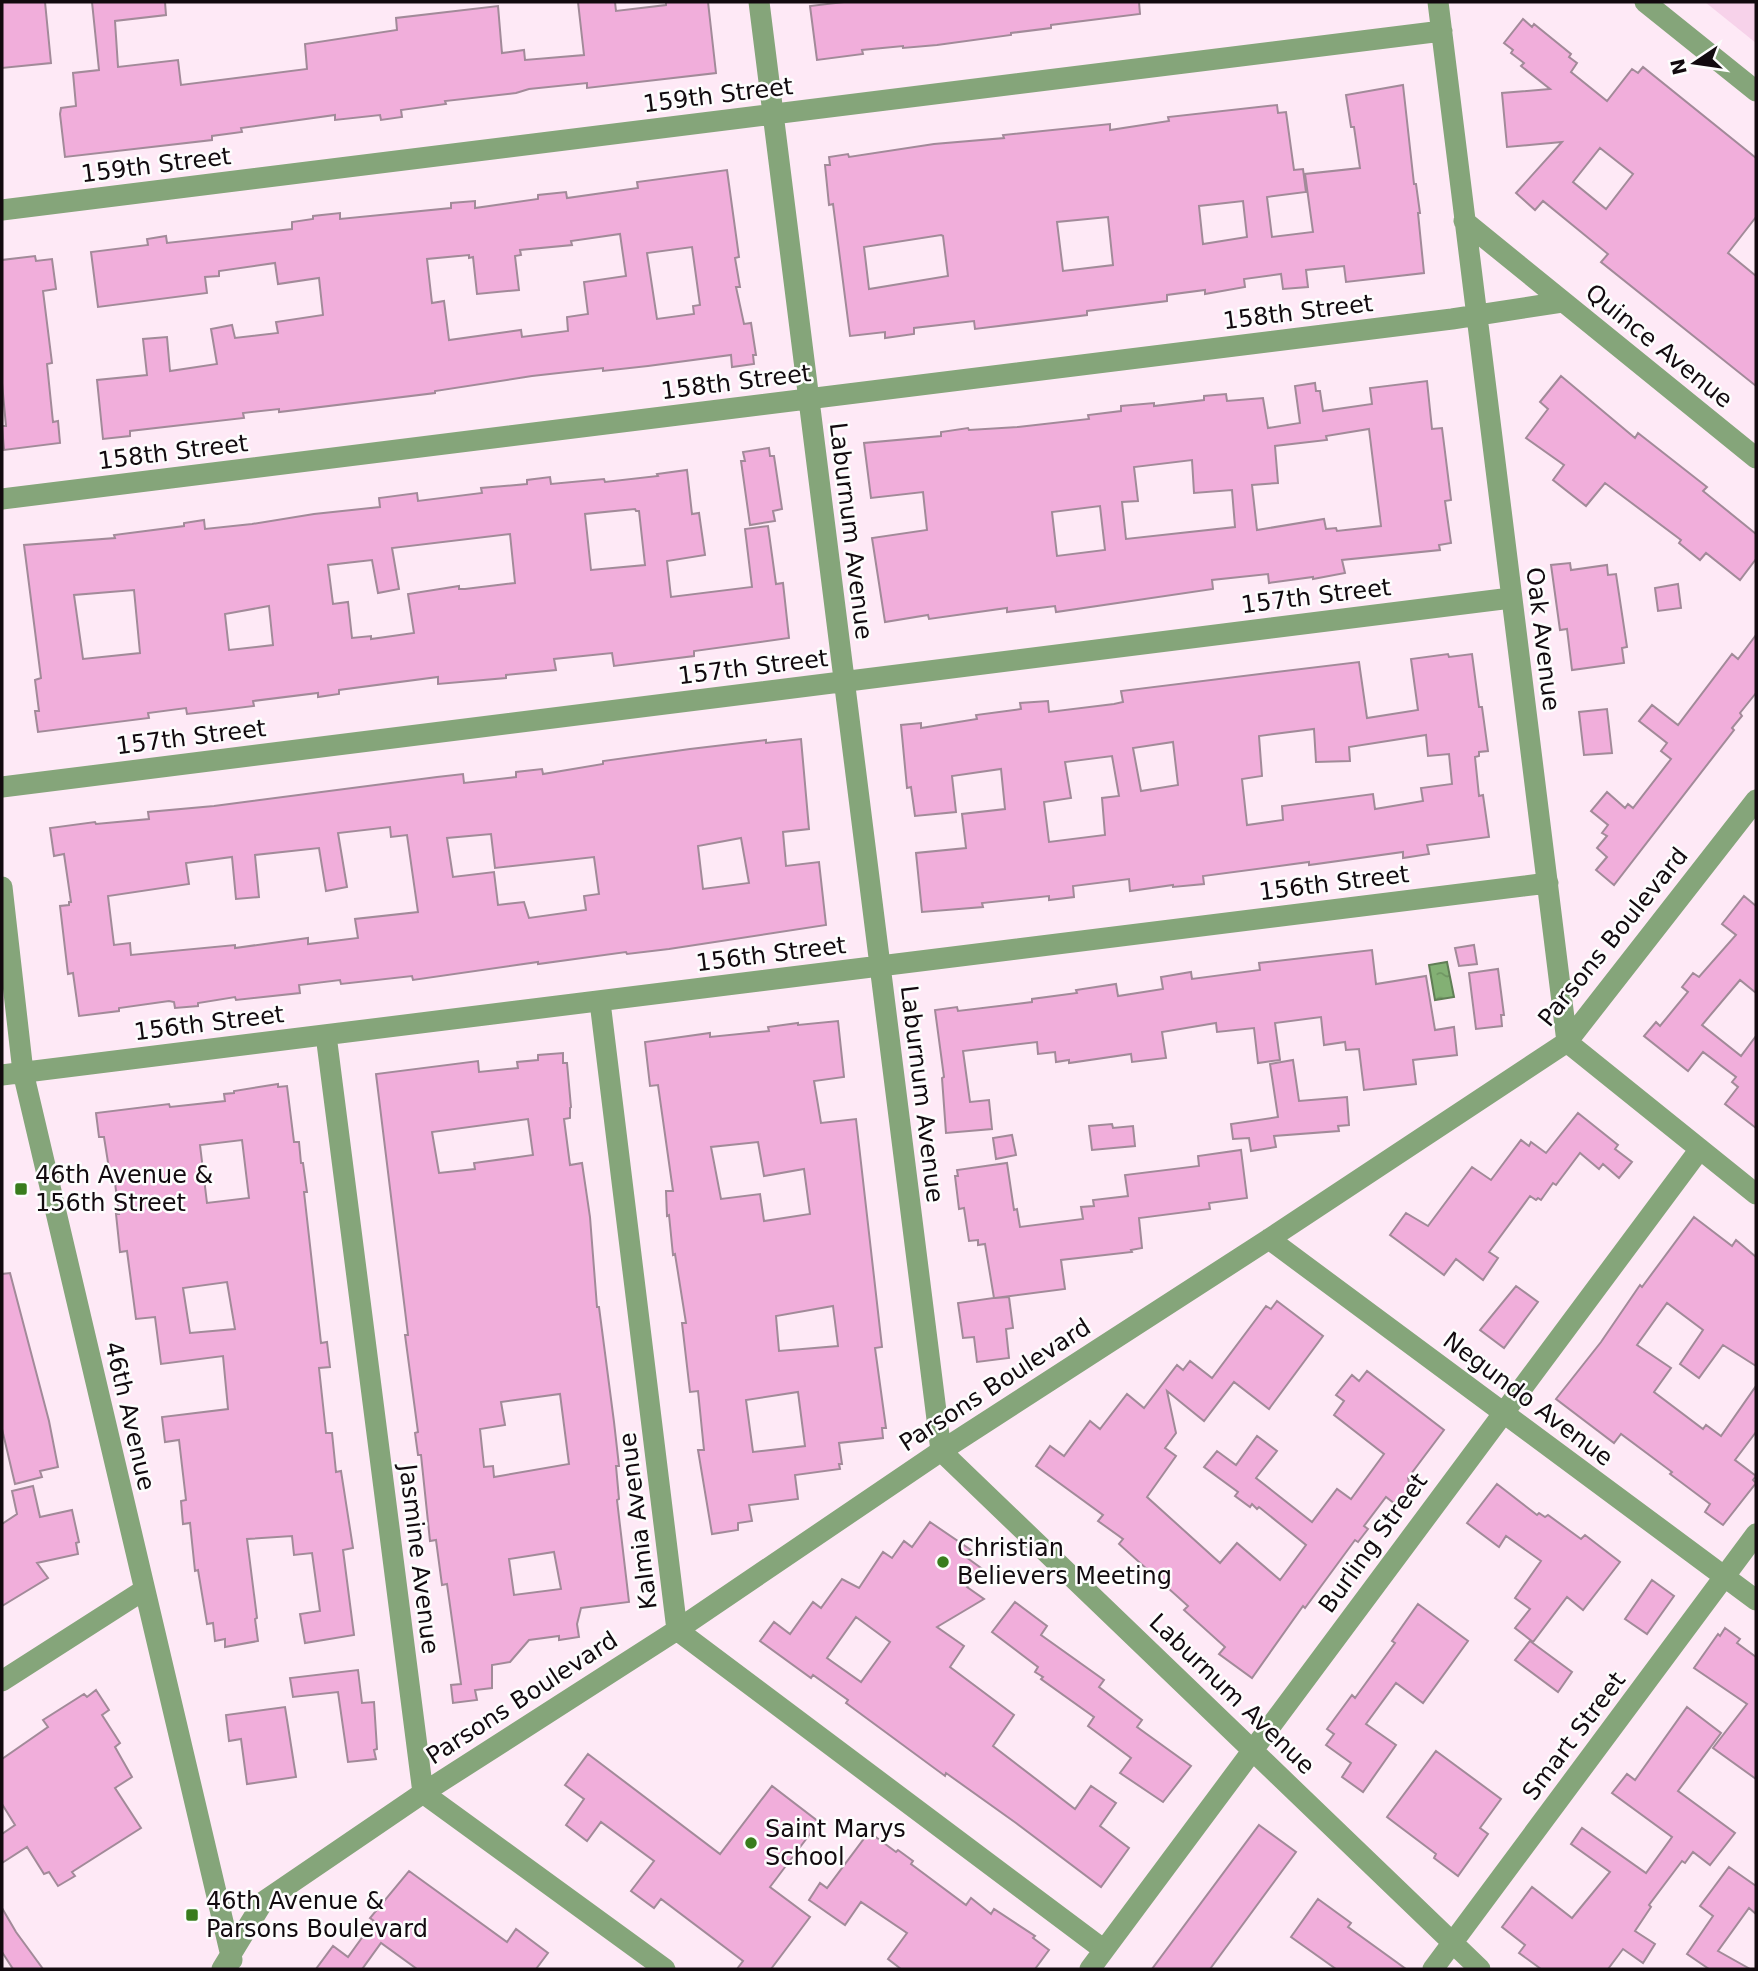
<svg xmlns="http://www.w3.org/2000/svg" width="1758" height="1971" font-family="'DejaVu Sans',sans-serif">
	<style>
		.park { fill: #f7d2ea }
		.water { fill: url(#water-ripples); stroke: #617e56; stroke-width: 2 }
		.building { fill: #f1aedb; stroke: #a28a99; stroke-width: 2; fill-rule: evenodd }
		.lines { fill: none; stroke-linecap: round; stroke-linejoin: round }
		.minor { stroke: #85a57a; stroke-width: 21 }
		.poi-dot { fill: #397c1d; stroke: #fdfdfd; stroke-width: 2.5 }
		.labels { text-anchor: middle; stroke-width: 5; stroke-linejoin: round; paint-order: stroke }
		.street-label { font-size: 24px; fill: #120a0f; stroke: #fdfdfd }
		.poi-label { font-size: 24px; fill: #120a0f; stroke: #fdfdfd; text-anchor: start }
	</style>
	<defs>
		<pattern id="water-ripples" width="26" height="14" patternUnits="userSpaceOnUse" patternTransform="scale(1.75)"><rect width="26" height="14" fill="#83b074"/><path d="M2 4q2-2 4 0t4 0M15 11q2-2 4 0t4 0" fill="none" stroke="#709663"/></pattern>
	</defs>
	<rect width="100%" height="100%" fill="#fee9f6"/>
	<path class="park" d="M1705,2H1756V43Z"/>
	<path class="water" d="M1447,962L1454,997L1435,1000L1429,965Z"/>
	<path class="building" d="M2,2H45L51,63L2,68Z
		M92,2H165L166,15L115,21L118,67L178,60L181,85L307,69L305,44L397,30L396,18L498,6L502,53L524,50L525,60L584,55L578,2H615L616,11L666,5V2H708L716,73L587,88V83L529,89L516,93L445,101L446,104L401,110L402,117L381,120L380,115L335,120V115L241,128L242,132L212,136V140L65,157L60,114L61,108L76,106L73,73L99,70Z
		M844,2H1139L1140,14L1051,25V28L1011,33V35L937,45L903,48V46L862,50L863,54L817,60L810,6Z
		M1523,19L1532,27L1534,24L1571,54L1569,57L1577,63L1571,72L1607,101L1632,69L1638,73L1643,67L1756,158V217L1728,253L1756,276V386L1601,262L1608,254L1543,201L1535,210L1516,193L1562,142L1507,147L1502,93L1550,89L1521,66L1524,63L1511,53L1513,50L1504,43ZM1600,148L1633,174L1606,209L1573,182Z
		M1403,85L1414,184H1416L1420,213H1418L1424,273L1346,282L1344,266L1306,270L1308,287L1283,289L1281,274L1244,279L1245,287L1205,294V290L1167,295V301L1087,311V315L975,329L974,321L914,328V334L885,338V332L850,336L833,204L829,205L825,165H830L829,157L848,154L849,157L934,144L1004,138L1003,135L1110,124V130L1169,121L1168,117L1277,105L1278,113L1286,112L1294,170L1303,169L1306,192L1267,197L1272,237L1313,232L1305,174L1360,168L1354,127H1351L1346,95ZM1243,201L1247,237L1203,244L1199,206ZM1108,217L1113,265L1063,271L1057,222ZM941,235L943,236L948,276L869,289L864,247Z
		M727,170L739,257L735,258L740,287H736L744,324L751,323L756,355H753L754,364L732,367L731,355L648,366L603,371V368L532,376L435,391V393L279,412V409L243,413L244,418L130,431V436L103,439L97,380L147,375L143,339L167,337L170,371L217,364L211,329L232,325L235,338L278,333L276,322L323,315L319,278L278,284L275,263L219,271V276L205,277L207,293L98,307L91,252L148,245L147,239L166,236L167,243L292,229V222L313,219V216L340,213V219L451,208V203L475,201V208L538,199V195L566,192L567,198L638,188L637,182ZM620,234L626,276L584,282L588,314L567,317L568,331L522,337L521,330L449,340L444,301L432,303L427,259L469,255V258L473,257L477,294L519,290L515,256L521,255L520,250L572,245L571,241ZM692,247L700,305L693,306L694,314L657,319L647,253Z
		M35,256L36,261L52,259L56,289L43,291L52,363L47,364L53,422L58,421L60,443L4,450L2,426H6L2,383V260Z
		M1561,376L1635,438L1638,433L1707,487L1703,491L1756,534V559L1740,580L1706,553L1700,560L1679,543L1681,540L1605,483L1586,506L1553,480L1564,465L1526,438L1548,409L1540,402Z
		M1427,381L1432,429L1442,428L1451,500L1445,501L1451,543L1439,545L1440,550L1342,560L1345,573L1313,579V577L1269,583L1268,574L1212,580L1213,589L1056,612L1055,606L1007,612V608L929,619L928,615L885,622L872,538L927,530L923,492L871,498L864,443L941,436V432L968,428L969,430L1018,427L1089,419L1088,415L1121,411V406L1154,403V406L1204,400V396L1226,394L1227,401L1263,398L1268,428L1300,423L1295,386L1315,383L1316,391H1320L1323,411L1372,404L1370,388ZM1369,429L1381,526L1337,531L1336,528L1326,529L1324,519L1257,530L1252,485L1278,483L1275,446L1327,440L1326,436ZM1192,460L1194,493L1232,490L1235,527L1126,539L1122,502L1138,501L1134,467ZM1100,506L1105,550L1057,556L1052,512Z
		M769,448L770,456H774L782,509L773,511L775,521L750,525L741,461H745L743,452Z
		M687,470L692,514L699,513L705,555L667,561L671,597L752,587L745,529L768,526L776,584L783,583L789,638L694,651V656L614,666L612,653L554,659L556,670L506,675V678L438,684V677L339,690V694L318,697V693L253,701L254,706L213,711L187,714L186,708L148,713L149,718L38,732L35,711H39L35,680L41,678L24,545L115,538L114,535L184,526V523L204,520L205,529L252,524L314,514L380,507L379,498L417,493L418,501L482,493L481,488L527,484V480L550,477L551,484L604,479L605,482L658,476L657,474ZM635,509L636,511H639L645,565L591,570L585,514ZM510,534L515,583L465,589H459V586L408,594L414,633L371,639V636L352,638L348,602L333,604L328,565L372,560L378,593L399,589L392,548ZM134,590L140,653L83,659L74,595ZM269,606L273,645L229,650L225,614Z
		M1570,563L1571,570L1607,565L1608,575L1616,574L1627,647L1622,648L1624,663L1572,670L1567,629L1560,630L1551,565Z
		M1678,584L1681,608L1658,611L1655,588Z
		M1756,635V693L1740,713L1742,716L1732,728L1734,730L1614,885L1596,870L1607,857L1597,848L1607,836L1602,833L1608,825L1591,811L1607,792L1625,808L1628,804L1633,808L1671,759L1661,751L1667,743L1639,721L1652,705L1678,725L1732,654L1738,659Z
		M1448,654L1449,657L1472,654L1479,707H1482L1488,751L1479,752V756L1475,757L1479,796L1483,795L1489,837L1427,845L1429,854L1403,858V852L1309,865V862L1203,876L1204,884L1173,887V885L1130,891L1129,879L1073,886L1074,897L1049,900V896L982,903L983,907L922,912L916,853L966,848L962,814L1005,809L1001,769L952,776L956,812L915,816L911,787L907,788L901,725L921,723V728L977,719L976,715L1021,709L1020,703L1048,701L1049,712L1114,704L1123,702L1121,691L1359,662L1367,718L1418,710L1411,659ZM1314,729L1316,762L1350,761L1349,747L1426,735L1428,756L1449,754L1452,784L1421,788L1423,801L1375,809L1373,794L1282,806L1283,820L1247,825L1242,779L1262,776L1259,736ZM1173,742L1178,785L1141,791L1133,748ZM1112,756L1119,796L1102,798L1105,835L1049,842L1044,802L1071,798L1065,762Z
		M1607,709L1612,753L1584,755L1579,712Z
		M801,739L809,829L783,832L786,866L819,862L826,925L669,949L627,954L626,952L538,964V962L413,980L412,976L341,984L340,980L299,985L300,993L236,1000L235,997L198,1003V1006L175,1008L174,1002L169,1001L119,1008V1011L79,1016L73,973L68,974L60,906L69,905V902H71L64,854L54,856L50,828L95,822L96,824L149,819L148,812L214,806L437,777L463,774L464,783L516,777V772L542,769L543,774L603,764V761L690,749L766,740V743ZM390,827L391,837L407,835L418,912L355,919L358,938L308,944V938L235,948V945L131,955L130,943L114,945L108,896L189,884L186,863L232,857L236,899L259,897L255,855L319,848L326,891L347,887L338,833ZM491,834L495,868L594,857L599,894L584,896L586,910L529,918L524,902L498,905L494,872L453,877L447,838ZM741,838L749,883L703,889L698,846Z
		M1744,896L1756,906V993L1740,980L1702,1025L1741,1056L1756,1036V1128L1725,1104L1738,1087L1732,1082L1736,1077L1703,1052L1688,1071L1644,1036L1656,1022L1660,1026L1688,992L1682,987L1693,973L1699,977L1736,935L1722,924Z
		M1474,945L1477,964L1459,966L1455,948Z
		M1372,950L1376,984L1426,976L1435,1030L1454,1027L1457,1055L1413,1060L1416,1084L1364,1090L1359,1049L1346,1050L1345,1042L1324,1045L1321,1017L1275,1023L1280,1060L1258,1063L1254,1028L1217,1032L1216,1023L1162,1032L1166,1058L1132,1062L1131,1054L1069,1063V1060L1056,1062L1055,1052L1038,1054L1037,1042L963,1051L970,1102L989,1100L992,1129L946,1133L942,1078L944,1077L935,1010L957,1007L958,1011L1032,1002V999L1077,993L1076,990L1116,984L1118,996L1163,989L1161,977L1191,972L1192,979L1260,970L1259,963Z
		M1498,969L1504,1015H1501L1502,1026L1476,1029L1469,973Z
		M838,1021L844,1077L814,1081L821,1123L856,1119L882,1347L875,1348L886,1428H882L883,1438L839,1443L842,1464H839L840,1469L795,1475L798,1499L749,1505L752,1521L738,1523V1530L712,1534L698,1450H704L698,1391L690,1392L682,1323H686L675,1254L673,1255L669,1215L667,1216L666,1191H673L658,1085L650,1086L645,1042L710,1033V1037L769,1031L768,1027L798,1023V1025ZM758,1142L764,1176L804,1169L810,1214L764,1221L760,1194L721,1199L711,1147ZM833,1306L838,1346L779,1351L776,1316ZM798,1392L805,1446L753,1452L746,1400Z
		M563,1053V1063H567L571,1107L570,1108V1118L564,1119L570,1165L582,1163L590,1217L597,1307H599L614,1422L619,1466H616L619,1499L617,1500L629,1602L581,1608L577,1624L579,1637L559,1640V1636L529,1640L510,1662L492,1665V1688L475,1690L477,1700L453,1703L451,1685L461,1684L447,1584L442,1585L436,1540L430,1541L421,1455H418L415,1433L418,1432L405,1335H408L376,1074L478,1061L479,1072L518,1068L517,1062L538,1060V1055ZM528,1119L533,1155L474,1163L475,1169L439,1173L432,1132ZM560,1394L569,1464L494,1477L493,1466L484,1467L480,1429L505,1425L501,1402ZM554,1552L561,1589L514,1595L509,1559Z
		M1293,1060L1299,1101L1347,1097L1349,1125L1338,1126L1339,1131L1274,1136L1276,1147L1251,1151L1249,1138L1233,1139L1231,1124L1278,1117L1270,1064Z
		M278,1084V1087L287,1086L294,1142H299L301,1163H303L307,1192H304L321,1343L327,1342L330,1367L319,1368L326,1433H332L336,1472L341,1471L353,1548L343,1550L354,1635L305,1643L300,1614L320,1611L312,1553L294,1555L292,1536L247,1539L257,1618L255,1619L258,1641L225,1647V1639L215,1641L213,1623L207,1624L198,1570L195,1571L190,1523L183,1524L181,1501L186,1500L179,1440L165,1442L162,1417L228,1409L223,1356L161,1364L155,1317L136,1319L127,1251L120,1252L116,1214H119L114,1175H110L104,1137H99L96,1113L169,1104L170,1107L225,1101L224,1094L234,1093V1091ZM242,1140L249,1198L207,1203L200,1145ZM227,1282L235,1329L190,1333L183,1288Z
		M1578,1113L1618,1145L1615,1149L1632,1162L1619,1178L1603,1164L1599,1169L1580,1153L1556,1185L1553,1183L1541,1200L1538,1198L1536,1200L1530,1196L1489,1252L1498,1258L1483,1280L1456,1259L1444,1275L1390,1235L1406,1213L1428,1226L1472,1167L1491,1180L1521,1140L1529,1146L1531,1142L1546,1153Z
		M1112,1124L1113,1128L1133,1126L1135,1146L1092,1150L1089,1126Z
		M1012,1135L1016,1155L996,1159L993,1138Z
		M1241,1150L1247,1198L1209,1203L1210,1209L1139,1218L1142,1248L1131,1250L1132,1252L1061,1260L1065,1289L995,1298L1009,1297L1013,1328L1006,1329L1009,1358L977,1362L974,1337L963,1338L958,1303L994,1298L985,1244L978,1245V1240L969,1241L964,1208L959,1209L955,1176H958L957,1170L1007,1163L1014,1210L1017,1209L1020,1227L1083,1219L1081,1207L1094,1206L1093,1200L1128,1196L1125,1175L1199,1166L1198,1156Z
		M1694,1217L1732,1246L1736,1240L1756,1257V1366L1723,1345L1699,1378L1680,1364L1703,1330L1667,1303L1637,1345L1671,1368L1654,1392L1703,1429L1706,1425L1721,1436L1756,1386V1432L1735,1460L1756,1476L1753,1480L1756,1483L1723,1525L1705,1512L1710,1504L1670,1474L1672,1472L1621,1434L1614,1443L1556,1399L1601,1342L1640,1285L1642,1287Z
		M10,1273L49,1421L58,1467L40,1471L42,1477L15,1484L2,1429V1274Z
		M1516,1286L1538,1302L1504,1348L1480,1330Z
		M1277,1301L1323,1336L1269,1409L1234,1382L1204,1421L1167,1391L1176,1433L1165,1448L1176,1456L1147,1497L1220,1563L1237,1543L1280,1580L1306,1545L1259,1507L1257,1509L1252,1504L1250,1507L1235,1496L1238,1492L1204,1467L1217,1451L1236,1465L1257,1436L1277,1451L1256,1478L1312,1522L1337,1489L1351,1499L1384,1454L1334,1415L1344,1401L1336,1395L1352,1375L1359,1381L1367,1371L1444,1430L1408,1478L1411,1491L1399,1507L1386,1497L1364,1526L1368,1529L1358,1542L1355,1540L1305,1608L1303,1606L1252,1678L1219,1654L1225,1647L1184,1610L1188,1606L1119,1544L1123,1539L1098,1521L1103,1515L1036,1466L1050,1446L1064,1456L1090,1421L1100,1429L1127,1394L1144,1408L1177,1365L1183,1370L1190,1361L1212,1378L1266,1306L1271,1309Z
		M1497,1484L1537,1515L1539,1513L1545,1517L1548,1515L1581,1539L1585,1535L1620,1562L1583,1610L1567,1597L1533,1642L1515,1628L1530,1609L1515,1598L1541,1561L1506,1536L1499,1547L1467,1523Z
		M33,1486L40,1517L72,1510L79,1542L76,1543L78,1554L37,1563L48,1578L2,1606V1524L17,1514L12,1491Z
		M930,1522L971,1550L966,1557L981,1568L967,1587L984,1599L937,1627L964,1646L950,1667L1014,1715L993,1746L1075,1809L1091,1786L1116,1803L1100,1826L1129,1848L1101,1887L1016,1823L946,1773L945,1776L846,1703L848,1700L813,1675L811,1678L760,1641L774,1622L790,1634L813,1602L821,1608L842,1579L859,1588L883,1552L892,1558L904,1541L912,1547ZM856,1617L890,1642L861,1682L827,1658Z
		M1652,1580L1674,1596L1647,1634L1625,1619Z
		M1015,1602L1047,1626L1041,1635L1104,1680L1099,1687L1142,1720L1137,1727L1191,1766L1163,1802L1120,1773L1131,1758L1088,1726L1094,1717L1041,1679L1043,1677L1035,1672L1038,1667L992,1632Z
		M1418,1604L1468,1641L1423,1703L1396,1683L1366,1724L1396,1745L1363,1792L1342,1777L1351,1763L1326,1745L1334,1734L1327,1729L1352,1695L1355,1698L1395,1643L1392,1641Z
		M1725,1628L1740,1639L1737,1643L1756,1657V1779L1713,1748L1747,1704L1694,1668L1718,1634L1720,1636Z
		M1530,1641L1572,1672L1558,1692L1515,1660Z
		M358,1670L362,1703L374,1702L377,1749L374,1750L376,1759L348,1762L338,1692L293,1697L290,1678Z
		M96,1690L109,1710L102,1715L120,1743L115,1747L132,1777L115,1788L141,1828L72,1872L75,1876L58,1886L49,1872L44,1874L27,1847L2,1863V1834L15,1825L2,1804V1759L48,1727L43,1720L84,1694L87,1697Z
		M285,1707L296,1777L247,1784L241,1739L229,1741L226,1715Z
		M1687,1707L1721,1733L1678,1791L1735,1833L1710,1865L1693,1852L1685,1863L1682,1861L1649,1905L1651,1907L1635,1931L1655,1944L1643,1963L1623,1949L1608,1969H1541L1519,1953L1525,1945L1502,1927L1532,1887L1572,1918L1610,1872L1571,1844L1582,1828L1646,1873L1672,1837L1612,1793L1627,1774L1635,1780Z
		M1436,1751L1501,1799L1480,1828L1488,1834L1458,1876L1434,1858L1436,1854L1387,1817Z
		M588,1754L720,1854L772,1786L819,1822L770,1887L810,1917L771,1969H737L743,1961L661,1899L654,1908L631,1891L654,1861L601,1822L587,1841L566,1825L584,1799L565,1785Z
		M1259,1825L1296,1852L1210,1969H1152Z
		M869,1832L896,1852L898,1850L913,1861L911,1864L966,1905L971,1898L991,1914L994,1909L1035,1936L1033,1938L1049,1950L1035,1969H901L888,1959L907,1933L861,1902L845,1925L809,1900L820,1883L827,1888Z
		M1729,1867L1756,1886V1914L1749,1908L1718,1951L1750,1969H1709L1687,1954L1713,1916L1700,1906Z
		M409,1871L507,1942L516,1929L548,1953L536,1969H417L381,1943L363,1968L365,1969H316L333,1946L348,1957L374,1921L370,1918Z
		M1318,1899L1351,1923L1348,1927L1406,1969H1336L1291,1937Z
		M2,1908L16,1932L43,1969H13L2,1952Z"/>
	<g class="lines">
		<path class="minor" d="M759,2L941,1451L1480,1969
			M1438,2L1567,1042L1756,1194
			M1645,2L1756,91
			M2,210L1442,31
			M1464,221L1756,458
			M2,499L1452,319L1562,302
			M2,787L1511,598
			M2,887L23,1072L232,1960
			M600,1002L677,1630L1104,1950
			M326,1035L423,1793L665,1969
			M2,1075L1548,883
			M1269,1239L1756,1600
			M2,1681L144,1590
			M222,1969L263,1902L423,1793L677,1630L941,1451L1269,1239L1567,1042L1756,800
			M1090,1969L1700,1149
			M1433,1969L1756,1534"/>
	</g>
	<g class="poi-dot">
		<rect x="14" y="1182" width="14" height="14" rx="3.5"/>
		<circle cx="943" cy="1562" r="7"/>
		<circle cx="751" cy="1843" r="7"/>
		<rect x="185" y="1908" width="14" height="14" rx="3.5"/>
	</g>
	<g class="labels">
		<g class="street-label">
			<text transform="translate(718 95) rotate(-7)" y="8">159th Street</text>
			<text transform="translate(156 165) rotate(-7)" y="8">159th Street</text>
			<text transform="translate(1298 312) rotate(-7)" y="8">158th Street</text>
			<text transform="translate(1659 346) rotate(39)" y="8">Quince Avenue</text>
			<text transform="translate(736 382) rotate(-7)" y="8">158th Street</text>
			<text transform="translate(173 452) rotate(-7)" y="8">158th Street</text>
			<text transform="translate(851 531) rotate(83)" y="8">Laburnum Avenue</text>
			<text transform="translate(1316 596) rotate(-7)" y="8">157th Street</text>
			<text transform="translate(1543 639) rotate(83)" y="8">Oak Avenue</text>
			<text transform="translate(753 667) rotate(-7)" y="8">157th Street</text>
			<text transform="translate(191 737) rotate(-7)" y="8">157th Street</text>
			<text transform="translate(1334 883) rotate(-7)" y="8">156th Street</text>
			<text transform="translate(1613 937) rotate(-51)" y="8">Parsons Boulevard</text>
			<text transform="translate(771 954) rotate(-7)" y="8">156th Street</text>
			<text transform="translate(209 1023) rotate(-7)" y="8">156th Street</text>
			<text transform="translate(922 1094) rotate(83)" y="8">Laburnum Avenue</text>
			<text transform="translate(995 1385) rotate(-33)" y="8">Parsons Boulevard</text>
			<text transform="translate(1528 1399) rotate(37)" y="8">Negundo Avenue</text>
			<text transform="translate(130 1416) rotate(77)" y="8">46th Avenue</text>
			<text transform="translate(638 1521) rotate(-97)" y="8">Kalmia Avenue</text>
			<text transform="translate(1373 1543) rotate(-54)" y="8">Burling Street</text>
			<text transform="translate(419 1559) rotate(83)" y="8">Jasmine Avenue</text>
			<text transform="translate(1232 1694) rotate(44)" y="8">Laburnum Avenue</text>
			<text transform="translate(522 1698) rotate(-33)" y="8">Parsons Boulevard</text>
			<text transform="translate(1574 1736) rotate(-53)" y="8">Smart Street</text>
		</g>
		<g class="poi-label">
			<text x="35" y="1183">46th Avenue &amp;<tspan x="35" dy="28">156th Street</tspan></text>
			<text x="957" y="1556">Christian<tspan x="957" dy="28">Believers Meeting</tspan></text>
			<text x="765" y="1837">Saint Marys<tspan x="765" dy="28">School</tspan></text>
			<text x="206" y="1909">46th Avenue &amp;<tspan x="206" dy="28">Parsons Boulevard</tspan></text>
		</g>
	</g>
	<rect width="1758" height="1971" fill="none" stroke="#120a0f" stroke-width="7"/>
	<g transform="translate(1695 63) rotate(257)" stroke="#fdfdfd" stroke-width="5" paint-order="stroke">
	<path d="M0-5L12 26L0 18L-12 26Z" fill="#120a0f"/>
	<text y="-10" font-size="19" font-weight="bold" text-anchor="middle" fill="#120a0f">N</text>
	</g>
</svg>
